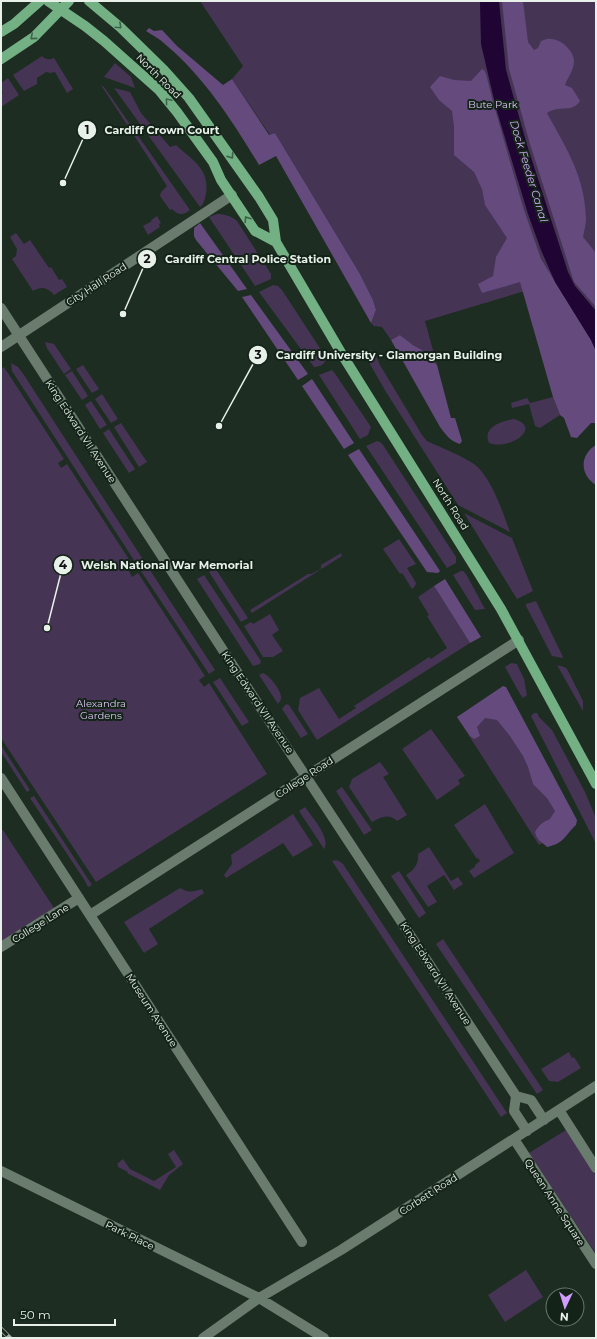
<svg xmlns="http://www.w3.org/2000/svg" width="597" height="1339" font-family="Montserrat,sans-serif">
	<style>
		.green { fill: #453454 }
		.forest { fill: #654a7e }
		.water { fill: #200433 }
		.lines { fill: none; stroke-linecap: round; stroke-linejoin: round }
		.minor { stroke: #6a7c6e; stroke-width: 10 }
		.major { stroke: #73b184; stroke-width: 10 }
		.rail-casing { stroke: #a3afa6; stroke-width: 4.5 }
		.rail { stroke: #142318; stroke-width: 3; stroke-dasharray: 9; stroke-linecap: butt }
		.oneway { stroke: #3f6349 }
		.labels { text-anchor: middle; stroke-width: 4; stroke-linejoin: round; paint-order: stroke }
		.street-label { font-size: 10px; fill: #e7f1e9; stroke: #142318 }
		.park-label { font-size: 10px; fill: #ddc6f6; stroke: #142318 }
		.water-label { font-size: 11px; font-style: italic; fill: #d4acfc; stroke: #142318 }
		.leader { fill: none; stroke: #e7f1e9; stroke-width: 1.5 }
		.callout-dot { fill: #e7f1e9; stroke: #142318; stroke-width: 1.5 }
		.mark-label { font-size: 12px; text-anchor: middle; font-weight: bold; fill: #111 }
		.callout-label { font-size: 11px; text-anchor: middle; font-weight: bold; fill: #e7f1e9; stroke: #142318; stroke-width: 4; stroke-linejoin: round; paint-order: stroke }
	</style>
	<rect width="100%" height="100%" fill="#1e2d21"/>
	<path class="green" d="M200,1H596V351L591,340L555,282L425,321L437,365L422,350L413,345L400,335L391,340L382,327L374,326L371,323L376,310L373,300L360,274L275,133L270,135L232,79L243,66Z
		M42,56C46,60 49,60 54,58L73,89L67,93L55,72L51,73L46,72L37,78V84L24,91L13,75Z
		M115,63L131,77L135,88L104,77Z
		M8,78L19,95L1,107V94L3,93L1,90V83Z
		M101,85L104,87L190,210C183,216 178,215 172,209L170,210L160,196L161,192L167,186Z
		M114,88L130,92L141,113L170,147L176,145C192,160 210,169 206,193C205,199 204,204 200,207Z
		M217,214C225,214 231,216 237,221L271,274V279L255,286L209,217Z
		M157,216L161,223L159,224L160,227L148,235L143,226L152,221L151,220Z
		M16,233L24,244L30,240L49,268L51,267L59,280L62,279L67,287L54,295C48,287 41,286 33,291L12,259L16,256L17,249L10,237Z
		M273,285L278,286L282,290L325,356C327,364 321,366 314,367L259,292Z
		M45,342L54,344L71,369L64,374L47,348Z
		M370,350L375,353L380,365L422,435L427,441C442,448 460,455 474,464C491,476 503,513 510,532L458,505L386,392L363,352Z
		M11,363L18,367L24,375L144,561L137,565L12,371Z
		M83,365L99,389L92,393L76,369Z
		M4,367L64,459L58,463L61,468L67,464L134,567L129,571L132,577L138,573L205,676L199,680L204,687L209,683L267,774L96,882L1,738V369Z
		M332,370L336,375L371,427L368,435L360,439L319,375Z
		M72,371L88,396L82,400L65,375Z
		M102,394L118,419L111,423L95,399Z
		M553,397L560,415L540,428L535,426L529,404L512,408L511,403L527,398L530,403Z
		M91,401L107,425L100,429L85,405Z
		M514,419C543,427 510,451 489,443C482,427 502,421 514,419Z
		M121,423L147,462L139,467L114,427Z
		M109,429L135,469L129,473L103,433Z
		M377,441L380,442L383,445L456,557V563L447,568L366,446Z
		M464,513L512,538L533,591L517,599Z
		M399,539L416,564L407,568L416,583L415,586L412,589L402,573L400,574L383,549Z
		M341,553L342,556L252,613L250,610L308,574H311L321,569V565Z
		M148,567L215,670L209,674L141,571Z
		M215,568L248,618L241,622L209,572Z
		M461,571H463L466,574L485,609L475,610L453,575Z
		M204,575L261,661L260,664L253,666L197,579Z
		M434,586L470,643L317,740L298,710L300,698L319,688L339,719L356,708L354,706L429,657L431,659L447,648L427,616L429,615L418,597Z
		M536,601L563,657L562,658L552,656L526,606V604Z
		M270,614L279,630L272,635L283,651L273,657H263L244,626L251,622L253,624Z
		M511,663L517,664L524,679L527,695L523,698L520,694L505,667Z
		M557,665L564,667L567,669L583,701V711Z
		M263,673C269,675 282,691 281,698C281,700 280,701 278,704L259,675Z
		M220,678L249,722L242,726L213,682Z
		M496,696L576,823L539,845L457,717Z
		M286,704L289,705L308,734L301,738L282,709Z
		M534,713H537L539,717L552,730L585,792L596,818V844L531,716Z
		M431,729L465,776L458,780L460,784L437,800L402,749Z
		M1,745L30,790L27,792L1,752Z
		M380,762L389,774L383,777L407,815L397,821C389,813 380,817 372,822L349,787L352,779Z
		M342,787L372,830L364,835L336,791Z
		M34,796L92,885L88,887L85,881L30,798Z
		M485,804L514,853L474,878L469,871L475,867V865L480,861L478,858L477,859L454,825Z
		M305,807C312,817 331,838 324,849L299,811Z
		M293,814L313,845L293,857L283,843L226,878L224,875L232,864L231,855Z
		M3,830L54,908L1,942V831Z
		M429,847L451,881L458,877L463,884L454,890L444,875L427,886L437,902L428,907L406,875C414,870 419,864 418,854Z
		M336,860L339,861L343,864L507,1113L501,1117L332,861Z
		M399,871L426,913L419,918L391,876Z
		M180,888C188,893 193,892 202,889L204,893L149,929L158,944L144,953L124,922Z
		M443,939L543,1090L537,1094L436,944Z
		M569,1052L572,1058L574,1057L581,1068L558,1082L549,1081L541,1069Z
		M566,1130L596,1176V1254L529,1153Z
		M174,1150L183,1164L169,1175L160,1190L127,1173L128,1172L118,1167V1165L117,1164L123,1159L130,1169L154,1181L176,1167L168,1154Z
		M526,1270L543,1297L505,1322L488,1295Z"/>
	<path class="forest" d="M502,1H523L528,42L534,50L538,48L541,41C544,40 548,38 551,39C561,39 574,51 574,61C574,70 568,77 565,85L572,88L580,101C571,114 560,104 547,113C566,148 585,176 586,219C586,225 584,231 583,237L596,253V307L574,282L530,144L509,69Z
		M149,28L154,31L162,30L177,46L223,85L232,79L269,135L275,133L360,274L373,300L376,310L371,323L276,156L259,165C233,122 205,78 166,45C160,39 152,35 146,31Z
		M482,69L484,70L486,74L493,102L523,207L541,259L591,340L596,351V423H591L577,438L571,437L564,418L560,415L553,397L520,282L482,293L478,284L493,276L496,257L507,238L485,205L482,189L474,172L454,155V127L452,111L439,100L430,87L440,76L454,80L471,81Z
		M200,223L247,289L238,291L196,240L194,236V228Z
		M251,295L308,374L298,380L242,297Z
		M400,335L413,345L422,350L437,365L451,418H455L462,441L460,444C450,441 446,435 440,427L391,340Z
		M312,379L354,443L344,449L302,386Z
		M596,445V485C580,475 579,455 596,445Z
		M359,449L440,571L438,573L427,572L348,455Z
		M445,579L481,637L470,643L434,586Z
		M503,686L506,687L577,820L576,825C564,836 565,843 547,847C541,841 537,841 535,832C539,825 543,822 550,819L555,811L547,798L533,784L528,767L523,756L510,736L497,720L485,718L477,727L480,736L474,739L470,736L457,717Z"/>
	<path class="water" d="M480,1H499L506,70L527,145L568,272L575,286L596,311V351L591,340L555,282L541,250L528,214L496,108L481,44Z"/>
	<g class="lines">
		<path class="minor" d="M1,308L241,678L516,1096L514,1111L527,1131
			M1,347L232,195
			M1,778L302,1242
			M90,915L519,640
			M1,947L79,898
			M516,1096L531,1100L544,1120
			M559,1110L596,1168
			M514,1139L596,1264
			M1,1171L259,1298L324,1338
			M203,1338L259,1298L341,1250L596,1086"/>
		<path class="major" d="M48,1L85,26L104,41L159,90L177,112L213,162L221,180L255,231L276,242
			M89,1L120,27L164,70L189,98L259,197L273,220L276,242L343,356L501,609L596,784
			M1,32L14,24L40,1
			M1,59L34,37L69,1"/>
		<defs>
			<path id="rail" d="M1,1329L10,1338"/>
		</defs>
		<use href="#rail" class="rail-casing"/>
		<use href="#rail" class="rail"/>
	</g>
	<defs><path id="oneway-chevron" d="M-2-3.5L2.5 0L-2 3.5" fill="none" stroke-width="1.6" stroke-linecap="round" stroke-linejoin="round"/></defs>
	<g class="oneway">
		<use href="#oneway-chevron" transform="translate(119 26) rotate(43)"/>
		<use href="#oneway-chevron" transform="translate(33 37) rotate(139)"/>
		<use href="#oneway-chevron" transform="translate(168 101) rotate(-130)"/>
		<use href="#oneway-chevron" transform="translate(231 156) rotate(55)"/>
		<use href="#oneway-chevron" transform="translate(247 219) rotate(-122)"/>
	</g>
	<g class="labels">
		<g class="street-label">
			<text transform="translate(159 76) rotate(45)" y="4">North Road</text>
			<text transform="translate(96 284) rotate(-33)" y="4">City Hall Road</text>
			<text transform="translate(81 431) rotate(57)" y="4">King Edward VII Avenue</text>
			<text transform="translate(451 504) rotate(58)" y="4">North Road</text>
			<text transform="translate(258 702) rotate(56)" y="4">King Edward VII Avenue</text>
			<text transform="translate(304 777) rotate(-33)" y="4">College Road</text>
			<text transform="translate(40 923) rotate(-32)" y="4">College Lane</text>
			<text transform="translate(436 973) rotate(57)" y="4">King Edward VII Avenue</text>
			<text transform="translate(152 1010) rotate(57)" y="4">Museum Avenue</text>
			<text transform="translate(428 1194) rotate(-33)" y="4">Corbett Road</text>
			<text transform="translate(555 1202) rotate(57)" y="4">Queen Anne Square</text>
			<text transform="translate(130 1235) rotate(26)" y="4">Park Place</text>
		</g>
		<g class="park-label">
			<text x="493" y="108">Bute Park</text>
			<text x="101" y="707">Alexandra<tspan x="101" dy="12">Gardens</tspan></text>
		</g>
		<g class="water-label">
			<text transform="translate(529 171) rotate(73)" y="4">Dock Feeder Canal</text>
		</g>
	</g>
	<path class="leader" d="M63 183L87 130M123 314L147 259M219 426L258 355M47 628L63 565"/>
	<g class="callout-dot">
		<circle cx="63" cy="183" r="4"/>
		<circle cx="123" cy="314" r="4"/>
		<circle cx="219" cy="426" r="4"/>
		<circle cx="47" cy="628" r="4"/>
		<circle cx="87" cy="130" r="10"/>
		<circle cx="147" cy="259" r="10"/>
		<circle cx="258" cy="355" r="10"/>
		<circle cx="63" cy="565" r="10"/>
	</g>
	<g class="mark-label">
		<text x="87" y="134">1</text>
		<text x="147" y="263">2</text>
		<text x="258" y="359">3</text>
		<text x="63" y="569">4</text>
	</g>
	<g class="callout-label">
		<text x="162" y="134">Cardiff Crown Court</text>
		<text x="248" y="263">Cardiff Central Police Station</text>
		<text x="389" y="359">Cardiff University - Glamorgan Building</text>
		<text x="167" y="569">Welsh National War Memorial</text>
	</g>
	<rect width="597" height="1339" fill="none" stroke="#e7f1e9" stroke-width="4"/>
	<g transform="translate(565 1307) rotate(184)"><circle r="19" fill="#142318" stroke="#68756c"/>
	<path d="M0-3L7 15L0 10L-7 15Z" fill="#d09dff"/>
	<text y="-6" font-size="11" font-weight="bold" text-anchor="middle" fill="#e7f1e9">N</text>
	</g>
	<path d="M14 1319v6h101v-6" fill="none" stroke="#e7f1e9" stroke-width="2"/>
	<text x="20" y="1319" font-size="12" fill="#e7f1e9" stroke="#142318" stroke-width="3" paint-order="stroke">50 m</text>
</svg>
